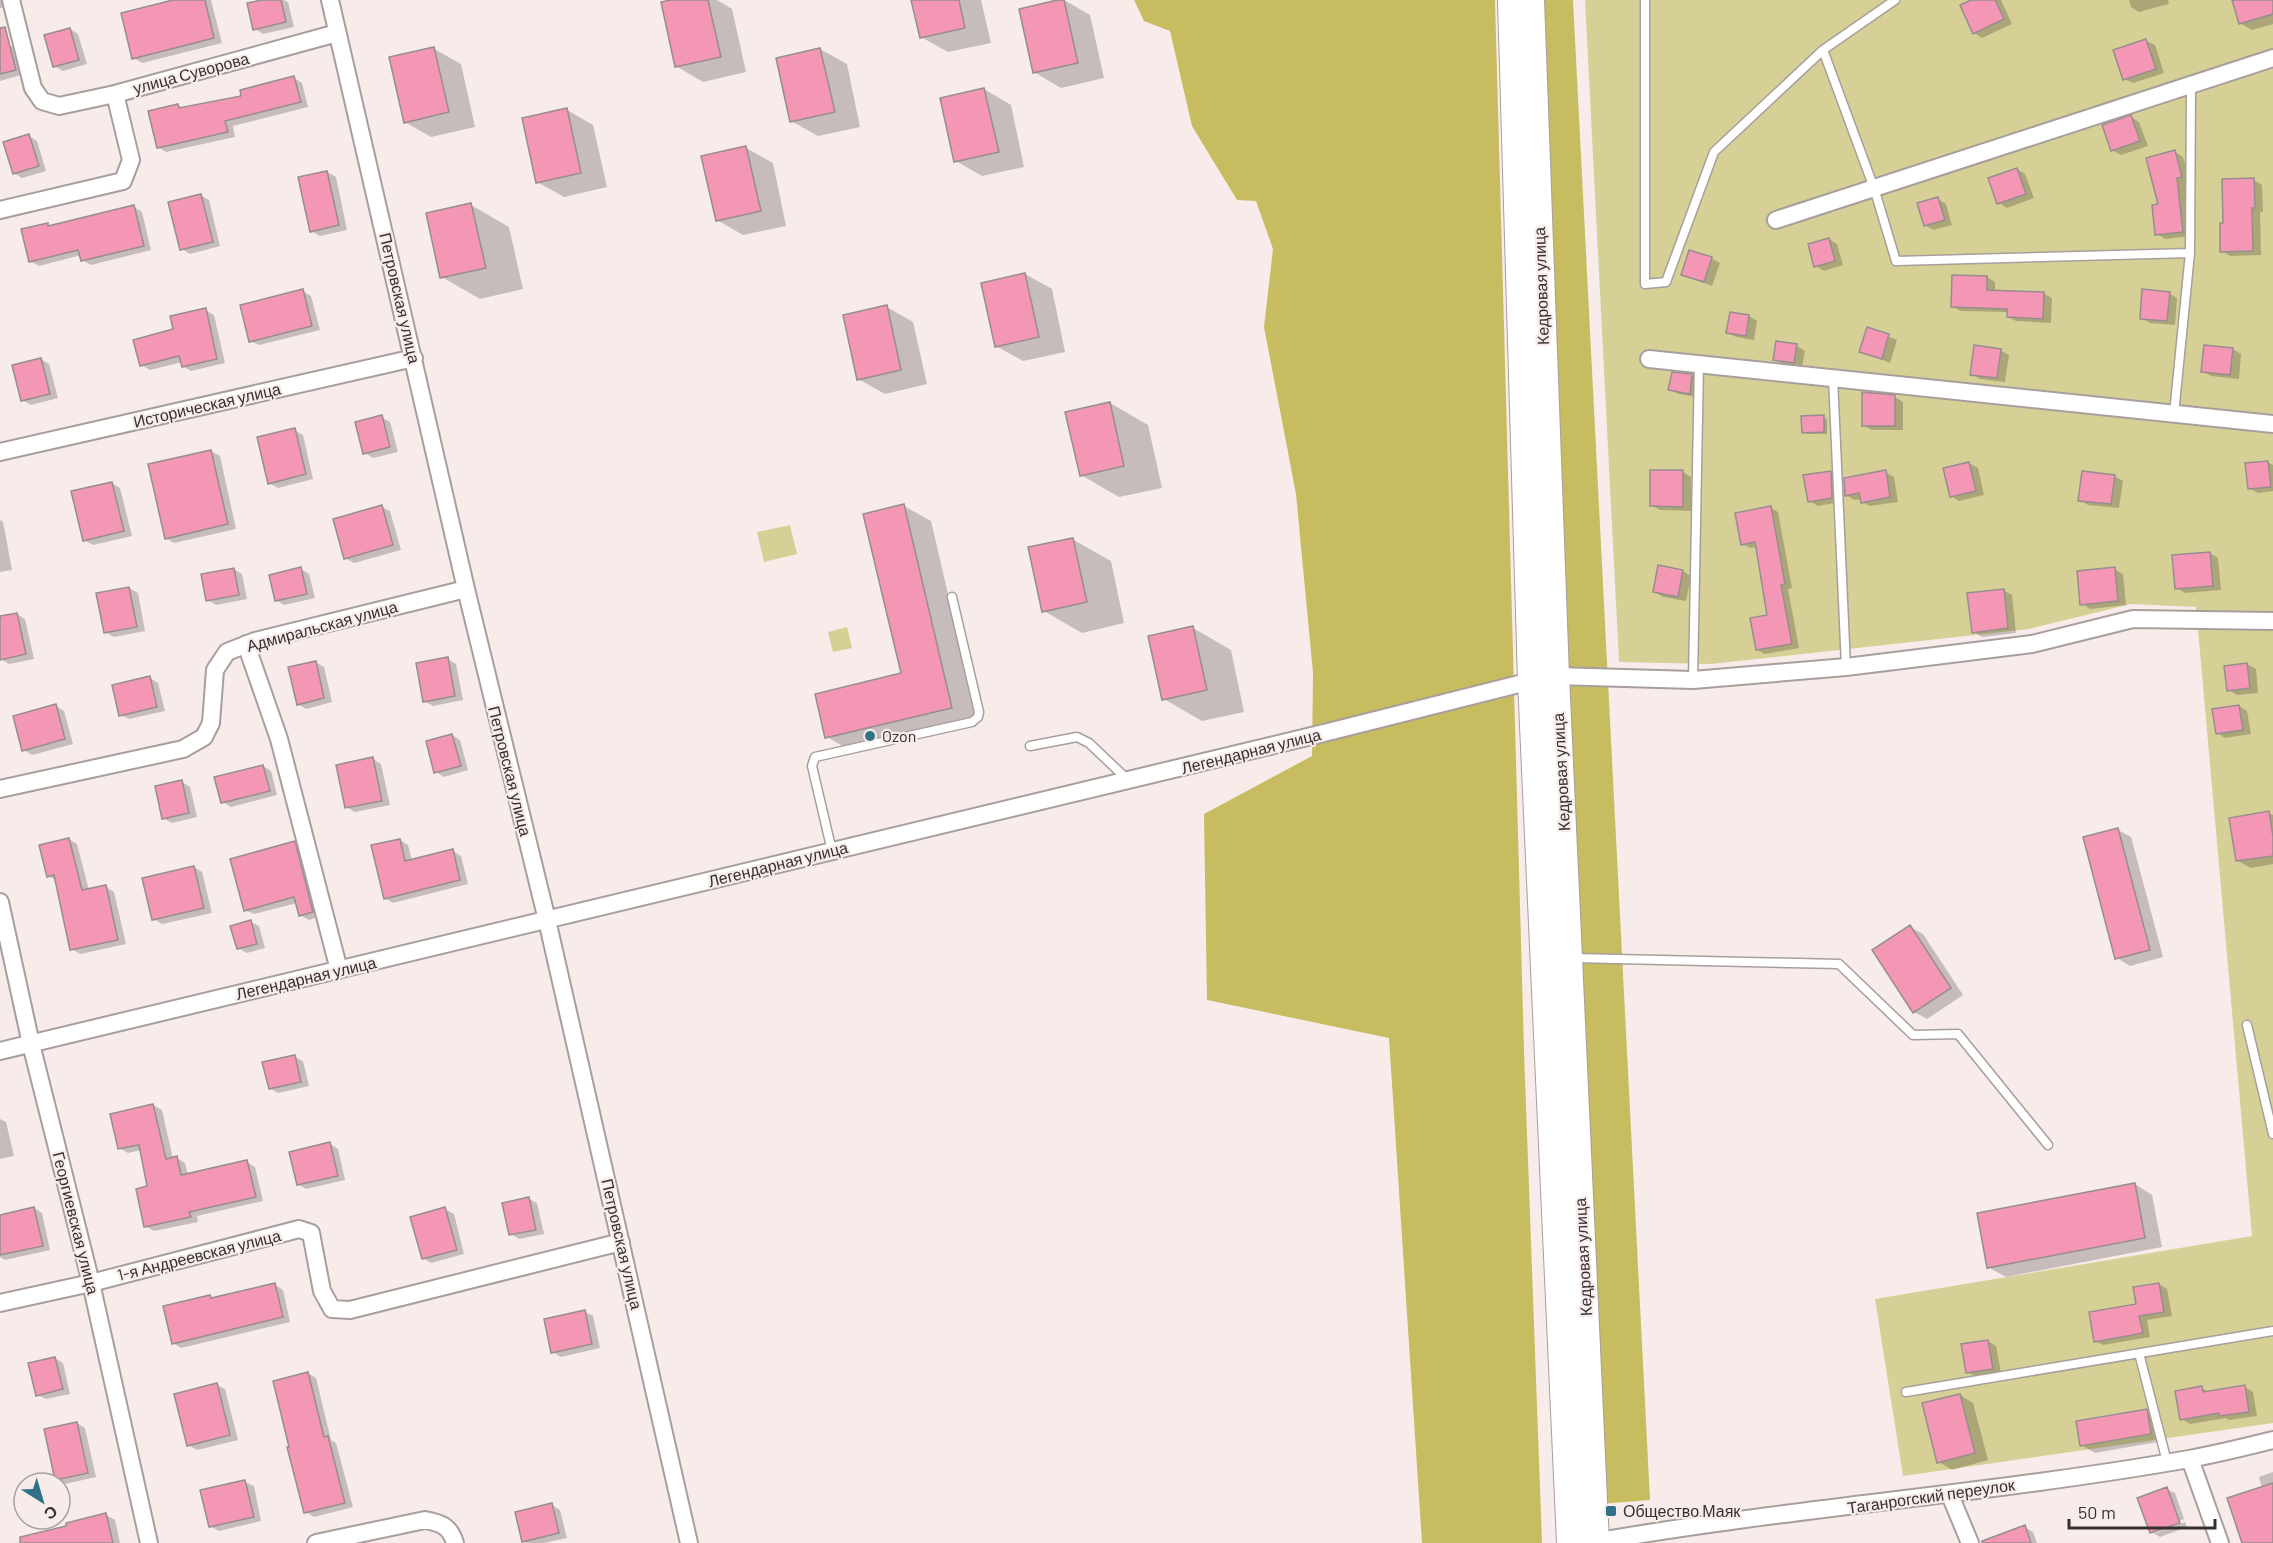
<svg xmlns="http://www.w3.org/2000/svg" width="2273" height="1543" font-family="Barlow,sans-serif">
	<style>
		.green { fill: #d6d097 }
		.forest { fill: #c8bc60 }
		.shadow { fill: #0003 }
		.building { fill: #f397b5; stroke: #978d8f; stroke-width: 1.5 }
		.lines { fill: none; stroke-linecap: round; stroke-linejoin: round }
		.lane-casing { stroke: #a89e9c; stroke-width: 11 }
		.street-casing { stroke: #a89e9c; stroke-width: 20 }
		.primary-casing { stroke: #a89e9c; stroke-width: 28 }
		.lane { stroke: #fff; stroke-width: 8 }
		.street { stroke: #fff; stroke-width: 16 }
		.primary { stroke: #fff; stroke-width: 26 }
		.poi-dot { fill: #317185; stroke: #f7ecea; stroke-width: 2 }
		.labels { text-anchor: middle; stroke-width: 4.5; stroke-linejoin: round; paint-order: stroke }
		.street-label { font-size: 16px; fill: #353130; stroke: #f7ecea }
		.poi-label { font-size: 16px; fill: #353130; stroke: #f7ecea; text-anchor: start }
	</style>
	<rect width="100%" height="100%" fill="#f7ecea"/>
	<path class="green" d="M1585,0H2273V1423L1903,1476L1875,1299L2252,1236L2196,607L2131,604L2029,629L1711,664L1619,662Z
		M790,525L797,554L764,562L757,532Z
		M847,627L852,648L833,652L828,632Z"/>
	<path class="forest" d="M1134,0H1495L1524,1051L1542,1543H1422L1389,1038L1207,1000L1204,814L1312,756L1313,673L1296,494L1264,327L1273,249L1256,201L1237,200L1192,126L1170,31L1144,21Z
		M1539,0H1573L1650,1500L1599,1504Z"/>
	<path class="shadow" d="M0,0H3L5,7L0,8Z
		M179,0H211L222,43L142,63L134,58Z
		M268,0H284L288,2L294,27L263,34L255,29Z
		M677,0H717L732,9L746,72L703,82L676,66Z
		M913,0H981L991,43L948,52L921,37Z
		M1064,0L1090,15L1104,78L1061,88L1034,72Z
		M1975,0H2001L2012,24L1982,38L1974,33Z
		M2129,0H2168L2169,4L2139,12L2131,7Z
		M2234,0H2273V24L2252,30L2240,23Z
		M70,29L78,34L87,64L63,71L54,66Z
		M2146,41L2155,45L2164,73L2133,83L2124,79Z
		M9,45L18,50L24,74L0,81V48Z
		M434,49L461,64L475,127L431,137L405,122Z
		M820,49L847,64L860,127L818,136L791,121Z
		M294,78L302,83L308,107L233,126L235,137L166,152L158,147L178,105L184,109L243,97Z
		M984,89L1011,105L1024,167L982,176L956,161Z
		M567,110L593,125L607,187L564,197L537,182Z
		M2131,117L2139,122L2148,146L2121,155L2112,150Z
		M29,136L37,141L46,171L22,178L14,173Z
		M746,148L773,163L786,226L743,235L717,220Z
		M2175,152L2183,157L2190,181L2185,183L2190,236L2165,239L2157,234L2160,206Z
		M2017,169L2025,174L2034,198L2007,208L1999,203Z
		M327,172L336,177L347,230L320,236L311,231Z
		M2254,180L2262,185L2263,212H2260L2261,255L2230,256L2222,251L2224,224Z
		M200,195L209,200L220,246L190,254L182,249Z
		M1938,199L1946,204L1952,225L1933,230L1925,225Z
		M471,205L509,227L523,289L480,299L442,277Z
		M134,207L142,212L151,250L91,265L82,260L81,255L39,266L30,261L47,224L52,227Z
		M1829,239L1837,244L1843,265L1824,271L1816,266Z
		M1711,258L1720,263L1712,286L1683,275Z
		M1025,274L1052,289L1065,352L1023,361L996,346Z
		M1953,277H1987L1995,282V291L2043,293L2052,298L2051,323L2016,321L2008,317V312L1961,311L1953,307Z
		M303,291L311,296L320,330L259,345L250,341Z
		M2169,293L2177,298L2175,325L2150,323L2142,318Z
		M887,307L913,322L927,384L885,394L858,379Z
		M205,310L214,315L225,363L191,371L183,366L182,362L150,370L142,365L175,330Z
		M1749,316L1757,321L1754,340L1736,337L1728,332Z
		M1868,329L1897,340L1890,363L1861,351Z
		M1777,342L1797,346L1805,351L1802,367L1783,364L1774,359Z
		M2205,347L2233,349L2241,354L2239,379L2211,376L2203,371Z
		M2000,350L2009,355L2005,382L1980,379L1972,374Z
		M41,359L49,364L58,398L31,405L22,400Z
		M1673,374L1692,376L1700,380L1698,397L1678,394L1670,389Z
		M1895,397L1903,402V430H1872L1863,425Z
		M1110,403L1148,425L1162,488L1119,497L1081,475Z
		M381,417L390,422L398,452L373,458L365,453Z
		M1823,417L1827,419V434H1807L1803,432Z
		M294,430L303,435L313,479L278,488L269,483Z
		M211,451L220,456L236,529L174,543L166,538Z
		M2268,462L2273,465V491L2258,493L2249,488Z
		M1969,463L1978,468L1984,495L1959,501L1951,496Z
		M1683,472L1691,477V511L1660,510L1651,505Z
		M1831,472L1839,477L1840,502L1818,506L1809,501Z
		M1885,472L1894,477L1898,502L1870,506L1862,502L1861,499L1854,500L1846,495Z
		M2114,476L2123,481L2119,508L2088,505L2080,500Z
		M112,483L120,488L132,536L93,545L84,540Z
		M904,506L931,521L978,723L853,752L827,737L902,675Z
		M382,507L390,511L401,550L354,563L345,558Z
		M1771,508L1778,512L1792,588L1788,589L1799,648L1765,654L1757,650L1769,616L1757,547L1750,548L1742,544Z
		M0,520L3,522L12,570L0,572Z
		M1072,539L1111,561L1124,623L1082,633L1044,611Z
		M2210,553L2218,558L2221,590L2185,593L2177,588Z
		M233,569L242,574L247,599L216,605L208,600Z
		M301,569L309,574L315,598L284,605L276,600Z
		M2114,569L2123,574L2126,605L2090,609L2082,604Z
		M1683,571L1691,576L1686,601L1663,597L1655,592Z
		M129,588L138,593L145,631L114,637L105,632Z
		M2003,590L2012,595L2016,633L1982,637L1974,632Z
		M17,614L25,619L34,659L9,664L1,659L0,657V618Z
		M1193,628L1231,650L1244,712L1202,721L1164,699Z
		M447,659L456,664L463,700L433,706L424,701Z
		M315,662L324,667L332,702L306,709L298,704Z
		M2247,664L2256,669L2258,693L2237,695L2229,690Z
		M150,678L158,683L165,711L129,719L121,715Z
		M56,706L64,711L73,744L32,755L24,750Z
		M2239,706L2247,711L2251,734L2225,738L2217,733Z
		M452,735L460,740L468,770L444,777L436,772Z
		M373,759L381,764L390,805L355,812L346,807Z
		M263,766L271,771L277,795L231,807L223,802Z
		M182,782L190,787L197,817L172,823L163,818Z
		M2268,813L2273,815V864L2251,868L2238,861Z
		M2118,830L2131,837L2163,957L2130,966L2117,958Z
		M69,839L77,844L89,890L106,887L114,892L126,944L80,954L72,949L57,881L49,876Z
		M400,840L408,845L412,861L453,851L461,856L468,884L393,903L385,898Z
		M294,843L303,848L321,916L309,920L300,915L297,903L254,914L245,910Z
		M194,867L202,872L212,913L162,924L154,919Z
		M251,922L259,926L265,948L247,953L238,948Z
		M1910,927L1923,934L1963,995L1927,1019L1914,1012Z
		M295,1057L303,1061L309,1086L278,1093L270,1088Z
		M153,1105L162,1110L173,1159L177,1158L185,1163L188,1175L247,1162L255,1167L263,1201L197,1216L198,1222L154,1231L145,1226L149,1188L141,1150L128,1153L119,1148Z
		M0,1119L6,1122L14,1156L0,1159Z
		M330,1144L338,1149L345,1180L306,1189L298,1184Z
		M2135,1184L2152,1195L2162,1247L2006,1277L1988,1267Z
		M529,1199L537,1203L544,1234L519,1239L511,1234Z
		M34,1208L42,1213L50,1250L5,1260L0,1257V1216Z
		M445,1209L454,1214L464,1254L431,1263L423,1258Z
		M2159,1284L2167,1289L2172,1316L2147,1320L2150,1337L2103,1345L2095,1341Z
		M275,1285L283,1290L290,1322L181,1348L173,1343L210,1296L214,1299Z
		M585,1312L593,1316L600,1348L561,1357L553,1352Z
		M1988,1341L1996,1346L2001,1373L1976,1377L1968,1372Z
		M55,1358L63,1363L70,1394L46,1399L37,1395Z
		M308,1373L316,1378L331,1440L336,1443L353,1507L314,1517L306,1512L291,1448Z
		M217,1385L225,1389L238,1440L197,1450L188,1445Z
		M2245,1387L2253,1392L2257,1416L2229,1420L2226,1418L2190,1424L2181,1419L2201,1388L2209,1392Z
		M1960,1395L1973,1403L1988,1460L1952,1470L1939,1462Z
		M2147,1411L2160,1418L2163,1441L2095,1453L2081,1445Z
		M77,1423L85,1428L96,1477L65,1484L56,1479Z
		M2273,1472V1543H2250L2262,1488L2259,1477Z
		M245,1482L254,1486L261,1521L219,1531L210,1526Z
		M2166,1489L2175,1493L2184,1519L2155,1530V1533L2185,1522L2187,1527L2160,1537L2152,1532Z
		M552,1505L560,1510L567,1538L544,1543H527L523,1541Z
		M106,1515L115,1520L120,1543H40Z
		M2025,1527L2033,1532L2037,1543H2006Z"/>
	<path class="building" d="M173,0H205L214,38L132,59L121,13Z
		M262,0H281L286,22L253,30L247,3Z
		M670,0H708L721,57L675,67L661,2Z
		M911,0H959L965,28L920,38Z
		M1057,0H1064L1078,63L1033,73L1019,9Z
		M1971,0H1995L2004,19L1973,34L1960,5Z
		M2232,0H2273V14L2239,24Z
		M5,27L16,70L0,74V28Z
		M70,28L79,60L53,67L44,35Z
		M2146,39L2156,69L2123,80L2113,50Z
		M434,47L449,112L404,123L389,57Z
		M820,48L835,112L790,122L776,58Z
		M294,76L301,102L225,121L228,132L157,148L148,111L178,104L179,108L241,96L240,90Z
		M984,88L999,152L954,162L940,98Z
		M567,108L581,173L536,183L522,118Z
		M2131,115L2140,141L2111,151L2102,125Z
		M29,134L39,166L13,174L3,142Z
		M746,146L761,211L716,221L701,156Z
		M2175,150L2182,177L2177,178L2183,232L2155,235L2152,205L2158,204L2146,158Z
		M2017,168L2026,194L1997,204L1988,178Z
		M327,171L339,225L310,232L298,177Z
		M2254,178L2255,208H2252L2253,251L2220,252V223H2223L2222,179Z
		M201,194L213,242L180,250L168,202Z
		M1938,197L1945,220L1924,226L1917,203Z
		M471,203L486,268L440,278L426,213Z
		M134,205L144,246L81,261L78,250L29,262L21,229L48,223V226Z
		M1829,238L1835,261L1814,267L1808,244Z
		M1689,250L1712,257L1704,282L1681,275Z
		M1025,273L1039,337L995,347L981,283Z
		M1952,275L1987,276V290L2044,292L2043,319L2007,317V309L1951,307Z
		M303,289L312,326L249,342L240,305Z
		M2142,289L2170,292L2167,321L2140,319Z
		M887,305L901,370L857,380L843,315Z
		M206,308L217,359L182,367L179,356L140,366L133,340L173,329L170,316Z
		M1730,312L1749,315L1746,336L1726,333Z
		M1867,327L1889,334L1882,359L1859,352Z
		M1776,341L1797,344L1794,363L1773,360Z
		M1974,345L2001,349L1997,378L1970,375Z
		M2204,345L2233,348L2230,375L2201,372Z
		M41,358L50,394L21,401L12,365Z
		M1672,372L1692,374L1690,394L1668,390Z
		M1862,392L1895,395V426H1862Z
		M1110,402L1124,466L1080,476L1065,412Z
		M382,415L390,447L363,454L355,422Z
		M1824,415V432L1802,433L1801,416Z
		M295,428L306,474L268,484L257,437Z
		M211,450L228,524L165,539L148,464Z
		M2268,461L2271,487L2248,489L2245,463Z
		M1969,462L1976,491L1950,497L1943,468Z
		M1650,470H1683V507L1650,506Z
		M1886,470L1890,497L1861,503L1859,493L1845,496L1844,478Z
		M1831,471L1832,498L1808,502L1803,475Z
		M2082,471L2115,475L2111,504L2078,501Z
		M112,482L124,531L83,541L71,491Z
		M904,504L952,708L825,738L815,694L901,673L863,514Z
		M382,505L393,545L344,559L333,519Z
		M1771,506L1785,584L1781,585L1792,644L1756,650L1750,618L1767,615L1755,542L1741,545L1735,513Z
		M1073,538L1087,602L1042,612L1028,547Z
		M2210,552L2213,586L2175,589L2172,555Z
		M1658,565L1683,570L1678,597L1653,592Z
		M301,567L307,594L275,601L269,575Z
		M2115,567L2118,601L2080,605L2077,571Z
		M234,568L239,595L206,601L201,574Z
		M129,587L137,627L104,633L96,593Z
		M2004,589L2008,628L1972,633L1967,593Z
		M17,613L26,654L0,660V616Z
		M1193,626L1207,690L1162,700L1148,636Z
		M448,657L455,696L423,702L416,663Z
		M316,661L324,698L297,705L288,667Z
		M2247,663L2250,688L2227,691L2224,666Z
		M150,676L157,707L119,716L112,685Z
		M56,704L65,739L22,751L13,716Z
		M2239,705L2243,730L2216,734L2212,709Z
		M452,734L461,766L434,773L426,741Z
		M373,757L382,801L345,808L336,765Z
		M263,765L270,791L221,803L214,777Z
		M182,780L189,813L162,819L155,786Z
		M2269,811L2273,837V856L2236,861L2229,818Z
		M2118,828L2150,950L2115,959L2083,837Z
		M69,838L82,890L106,885L118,940L70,950L54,875L47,877L39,845Z
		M400,839L405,861L453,849L460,880L384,899L371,845Z
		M295,841L313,912L299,916L294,897L244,911L230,859Z
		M194,866L204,908L152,920L142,878Z
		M251,920L257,944L237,949L230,926Z
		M1910,925L1951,988L1913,1013L1872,950Z
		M295,1055L301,1082L269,1089L262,1062Z
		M153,1104L166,1159L177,1156L181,1175L247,1160L256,1197L189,1212L191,1217L144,1227L136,1189L147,1186L139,1145L118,1149L110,1114Z
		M330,1142L338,1176L297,1185L289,1152Z
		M2135,1183L2145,1238L1987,1268L1977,1213Z
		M529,1197L536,1230L509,1235L502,1203Z
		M34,1207L43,1246L0,1255V1215Z
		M445,1207L457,1250L422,1259L410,1217Z
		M275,1283L283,1317L172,1344L163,1306L210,1295L211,1298Z
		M2159,1283L2164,1312L2139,1316L2143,1333L2094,1342L2089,1312L2136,1304L2133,1287Z
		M585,1310L592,1344L551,1353L544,1319Z
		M1988,1340L1993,1369L1966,1373L1961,1344Z
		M55,1357L63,1389L36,1396L28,1363Z
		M308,1372L324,1437L328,1436L345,1503L304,1513L287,1447H289L273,1381Z
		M217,1383L230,1435L187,1446L174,1394Z
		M2245,1385L2249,1412L2219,1416V1413L2180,1420L2175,1391L2202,1386L2203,1392Z
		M1960,1394L1975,1453L1937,1463L1922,1403Z
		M2147,1409L2151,1434L2080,1446L2076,1421Z
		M77,1422L88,1473L55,1480L44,1429Z
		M245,1480L254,1517L209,1527L200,1490Z
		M2273,1483V1543H2242L2227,1498Z
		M2167,1487L2180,1523L2150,1533L2137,1498Z
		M552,1503L559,1533L522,1542L515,1512Z
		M106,1513L113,1543H20V1537L66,1526V1523Z
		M2025,1525L2031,1543H1982V1541Z"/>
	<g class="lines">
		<defs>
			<path id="lane" d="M1645,0V284L1666,282L1714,152L1823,50L1895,0
				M1823,50L1874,188L1896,261L2190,253
				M1833,378L1846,667
				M2174,414L2190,253L2191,85
				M1693,680L1699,364
				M1030,746L1077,737L1089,743L1128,780
				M832,851L812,766L815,757L972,722L978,717L979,712L952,597
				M1573,958L1839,964L1913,1035L1958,1034L2048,1145
				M2247,1025L2273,1134
				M2139,1353L2167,1462
				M1906,1392L2273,1331"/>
			<path id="street" d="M11,0L33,88L42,101L59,106L115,94
				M330,0L466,589L547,920L689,1543
				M0,210L123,181L131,160L115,94L337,33
				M1776,220L2273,58
				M1649,359L2273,424
				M0,452L414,358
				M246,644L279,739L339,970
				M0,789L183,749L204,737L211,723L215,670L227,652L255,641L466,589
				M0,902L31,1044L91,1283L149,1543
				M0,1051L1328,732L1531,681L1556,676L1693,680L1846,667L2032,644L2133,619L2273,621
				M0,1303L91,1283L299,1229L311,1233L322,1291L332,1309L350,1310L621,1242
				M2190,1459L2220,1543
				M1950,1495L1970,1543
				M316,1543L425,1520C441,1523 450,1526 455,1543
				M1588,1543C1787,1508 1990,1494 2189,1459C2217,1454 2245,1447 2273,1440"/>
			<path id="primary" d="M1511,0L1531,681L1570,1543
				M1531,0L1556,676L1596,1543"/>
		</defs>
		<use href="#lane" class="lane-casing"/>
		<use href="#street" class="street-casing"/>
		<use href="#primary" class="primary-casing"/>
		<use href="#lane" class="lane"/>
		<use href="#street" class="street"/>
		<use href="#primary" class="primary"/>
	</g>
	<g class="poi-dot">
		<circle cx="870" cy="736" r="6"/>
		<rect x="1605" y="1505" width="12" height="12" rx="3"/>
	</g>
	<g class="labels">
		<g class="street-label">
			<text transform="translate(191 73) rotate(-15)" y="6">улица Суворова</text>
			<text transform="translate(1541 286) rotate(-92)" y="6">Кедровая улица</text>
			<text transform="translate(400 298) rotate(77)" y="6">Петровская улица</text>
			<text transform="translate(207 405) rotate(-13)" y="6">Историческая улица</text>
			<text transform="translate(322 626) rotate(-15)" y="6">Адмиральская улица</text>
			<text transform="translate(1251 751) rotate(-14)" y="6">Легендарная улица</text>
			<text transform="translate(510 771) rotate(76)" y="6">Петровская улица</text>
			<text transform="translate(1561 772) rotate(-93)" y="6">Кедровая улица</text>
			<text transform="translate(778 864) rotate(-14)" y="6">Легендарная улица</text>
			<text transform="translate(306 978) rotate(-13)" y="6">Легендарная улица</text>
			<text transform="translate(76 1223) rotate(76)" y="6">Георгиевская улица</text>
			<text transform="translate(622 1244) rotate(77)" y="6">Петровская улица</text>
			<text transform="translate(199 1255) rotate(-14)" y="6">1-я Андреевская улица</text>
			<text transform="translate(1583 1257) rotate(-93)" y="6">Кедровая улица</text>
			<text transform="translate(1931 1496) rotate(-8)" y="6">Таганрогский переулок</text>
		</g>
		<g class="poi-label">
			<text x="882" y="742">Ozon</text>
			<text x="1623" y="1517">Общество Маяк</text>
		</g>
	</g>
	<g transform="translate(42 1501) rotate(143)"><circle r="28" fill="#f7ecea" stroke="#a9a1a0" stroke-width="1.5"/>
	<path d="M0-4.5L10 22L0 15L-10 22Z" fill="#317185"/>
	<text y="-9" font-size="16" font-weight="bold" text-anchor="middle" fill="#353130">С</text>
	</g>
	<path d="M2069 1519v9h146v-9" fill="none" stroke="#353130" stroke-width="3"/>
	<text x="2078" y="1519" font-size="18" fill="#353130" stroke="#f7ecea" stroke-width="4.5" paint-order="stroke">50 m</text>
</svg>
